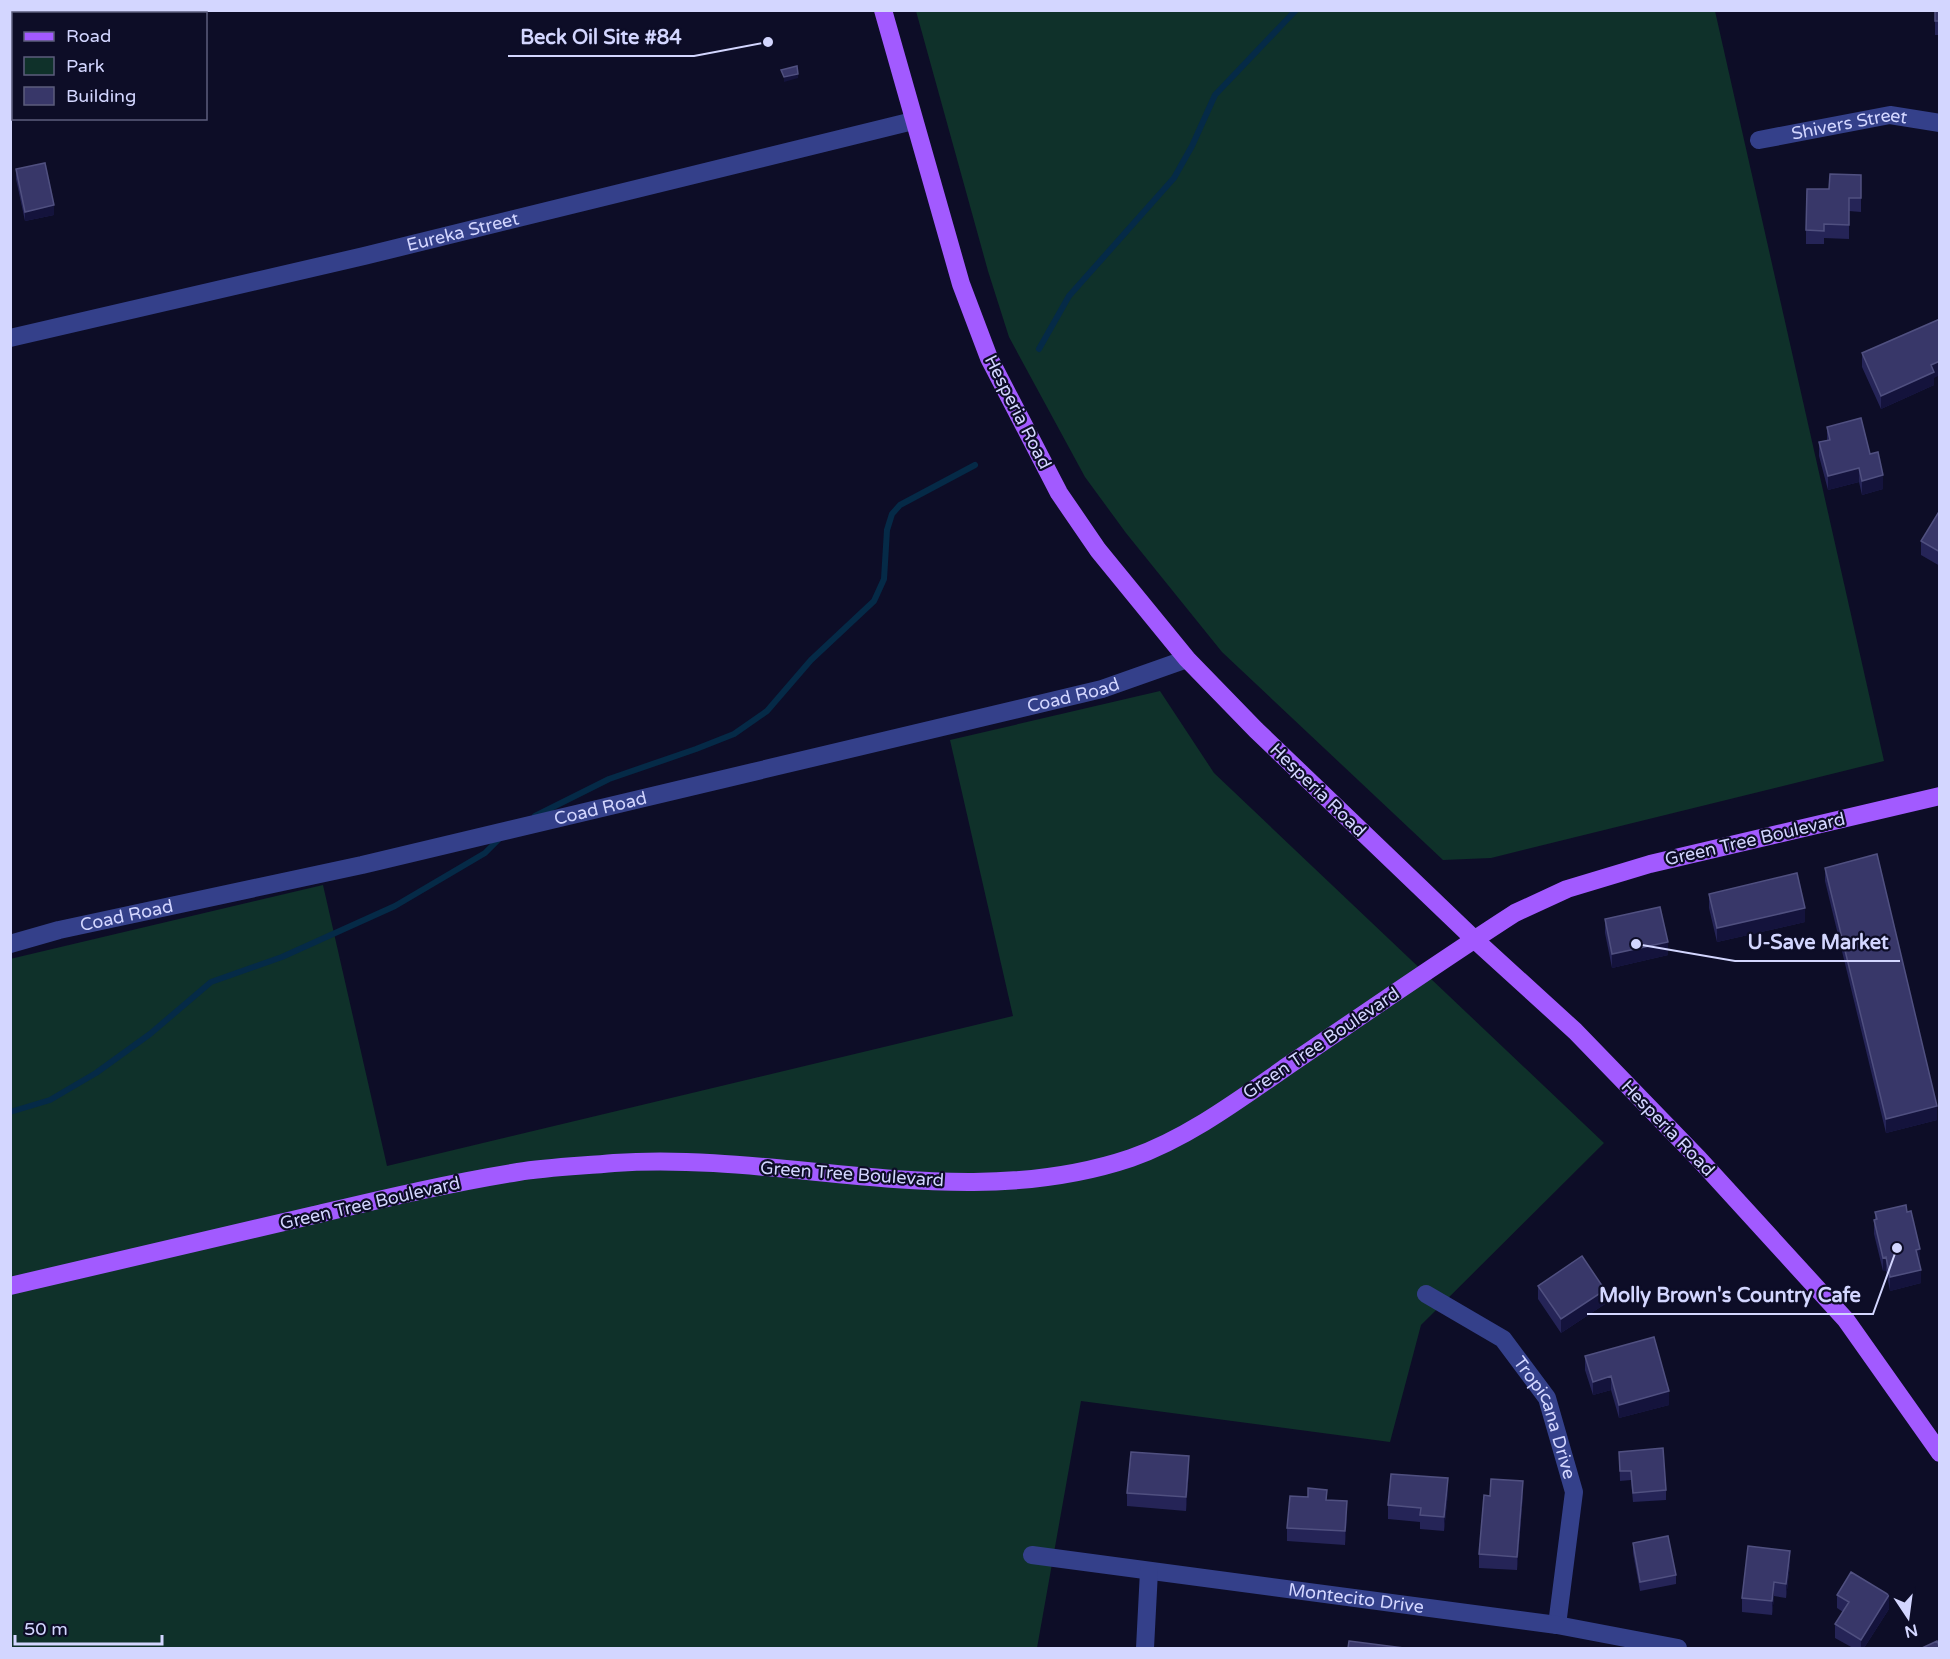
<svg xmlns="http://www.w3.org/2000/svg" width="1950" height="1659" font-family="'Varela Round',sans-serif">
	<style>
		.green { fill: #0f312a }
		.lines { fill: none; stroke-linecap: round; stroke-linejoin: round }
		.stream { stroke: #052a47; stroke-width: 6 }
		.minor { stroke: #34408a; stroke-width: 18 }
		.major { stroke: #a25aff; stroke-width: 18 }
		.wall { fill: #252457 }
		.shaded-wall { fill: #14133c }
		.building { fill: #383769; stroke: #505080; stroke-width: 1.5 }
		.labels { text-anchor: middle; stroke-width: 4.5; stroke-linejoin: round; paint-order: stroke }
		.street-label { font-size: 18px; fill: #d3d6ff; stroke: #0d0d27 }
		.leader { fill: none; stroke: #d3d6ff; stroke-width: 2 }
		.callout-dot { fill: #d3d6ff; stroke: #0d0d27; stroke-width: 2 }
		.callout-label { font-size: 20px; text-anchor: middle; font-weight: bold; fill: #d3d6ff; stroke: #0d0d27; stroke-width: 4.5; stroke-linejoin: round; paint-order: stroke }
	</style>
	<rect width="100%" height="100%" fill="#0d0d27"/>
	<path class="green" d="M916,11H1715L1884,761L1491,858L1443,860L1222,652L1126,533L1085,477L1009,337L988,271Z
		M1160,691L1214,773L1604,1143L1421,1325L1390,1442L1081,1401L1037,1648H11L10,959L323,885L387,1166L1013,1016L950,740Z"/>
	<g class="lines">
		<path class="stream" d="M86,14L96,10
			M10,40L14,39
			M1039,349L1069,296L1174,178L1192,146L1215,95L1296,10
			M535,816L609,779L696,749L734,734L767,711L811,660L874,601L884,579L887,530L892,514L900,505L975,465
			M10,1112L50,1100L96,1073L150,1034L211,982L282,957L395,906L485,853L501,837"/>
		<g class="minor">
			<path id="s1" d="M1759,140L1890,115L1940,123"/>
			<path id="s2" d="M10,338L364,256L913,121"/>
			<path id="s3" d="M10,944L59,930L362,865L1102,689L1187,659"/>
			<path id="s4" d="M1426,1294L1503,1339L1547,1398L1574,1492L1557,1625"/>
			<path id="s5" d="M1032,1555L1557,1625L1678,1648"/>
			<path d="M1145,1648L1149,1571"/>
		</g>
		<path class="major" d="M883,10L961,284L989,358L1059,493L1098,550L1187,659L1256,730L1474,939L1575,1031L1699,1159L1846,1320L1940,1453
			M10,1286C112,1263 213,1238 314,1215C382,1199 449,1183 518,1172C549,1167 582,1166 614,1163C786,1151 962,1215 1131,1158C1188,1138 1240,1099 1289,1065C1364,1014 1439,962 1515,913L1567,889L1650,864L1940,796"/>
	</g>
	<path class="wall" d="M1935,10H1940V35H1935Z
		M16,169L54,215L25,221L16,179Z
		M1861,175V212L1849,211V239L1824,238V244H1806V230L1829,189Z
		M1862,353L1934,378V385L1881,409L1862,367Z
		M1827,427L1870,454L1883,489L1862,495L1859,482L1828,490L1819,456V442L1827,440Z
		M1940,510V566L1921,555V541Z
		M1825,868L1937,1120L1886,1133L1825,881Z
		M1709,894L1805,922L1717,942L1709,908Z
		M1605,919L1668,955L1612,968L1605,933Z
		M1875,1212L1920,1263H1919L1921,1283L1890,1291L1886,1271H1883L1874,1234V1220H1875Z
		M1538,1286L1605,1304L1561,1333L1538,1299Z
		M1585,1356L1669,1405L1619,1418L1611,1390L1593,1395L1585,1370Z
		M1619,1452L1666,1490V1500L1633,1502L1631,1480L1620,1481Z
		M1189,1470L1186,1511L1127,1506V1493Z
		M1448,1492L1444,1531L1420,1529V1522L1388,1519V1505Z
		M1523,1495L1517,1570L1479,1568V1554L1490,1496Z
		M1327,1500L1347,1515L1345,1545L1287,1541V1528Z
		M1633,1543L1676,1575V1584L1640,1591L1633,1553Z
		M1790,1564L1786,1598L1774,1596L1772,1615L1742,1612V1598Z
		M1837,1595L1889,1609L1864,1648H1853L1835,1638V1624L1843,1612L1837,1608Z"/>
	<path class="shaded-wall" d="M798,74V78L784,82V77Z
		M54,205V215L25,221V212Z
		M1940,361V375L1934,378V385L1881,409V396L1931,365Z
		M1859,468V482L1828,490V476Z
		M1883,475V489L1862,495V481Z
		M1805,908V922L1717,942V928Z
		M1668,942V955L1612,968V954Z
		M1937,1106V1120L1886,1133V1119Z
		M1920,1249V1263L1916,1264V1250Z
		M1886,1257V1271H1883V1258Z
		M1921,1270V1283L1890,1291V1277Z
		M1605,1290V1304L1561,1333V1319Z
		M1611,1376V1390L1593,1395V1382Z
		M1669,1391V1405L1619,1418V1405Z
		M1189,1456V1470L1186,1511V1497Z
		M1448,1478V1492L1444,1531V1517Z
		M1523,1481V1495L1517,1570V1557Z
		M1347,1501V1515L1345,1545V1531Z
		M1790,1551V1564L1786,1598V1584Z
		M1774,1582V1596L1772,1615V1601Z
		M1889,1595V1609L1864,1648H1861V1640Z"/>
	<path class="building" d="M1935,10H1940V21H1935Z
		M797,66L798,74L784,77L781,70Z
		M45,163L54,205L25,212L16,169Z
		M1830,174L1861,175V198H1849V225L1824,224V231L1806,230L1807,189H1829Z
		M1940,319V361L1931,365L1934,372L1881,396L1862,353Z
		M1861,418L1870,454L1878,452L1883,475L1862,481L1859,468L1828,476L1819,442L1830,440L1827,427Z
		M1940,510V552L1921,541Z
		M1877,854L1937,1106L1886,1119L1825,868Z
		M1797,873L1805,908L1717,928L1709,894Z
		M1660,907L1668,942L1612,954L1605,919Z
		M1906,1205L1907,1212L1911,1211L1920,1249L1916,1250L1921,1270L1890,1277L1886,1257L1883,1258L1874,1220L1877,1219L1875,1212Z
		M1582,1256L1605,1290L1561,1319L1538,1286Z
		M1654,1337L1669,1391L1619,1405L1611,1376L1593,1382L1585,1356Z
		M1663,1448L1666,1490L1633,1493L1631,1471H1620L1619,1452Z
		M1131,1452L1189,1456L1186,1497L1127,1493Z
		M1391,1474L1448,1478L1444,1517L1420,1515L1421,1508L1388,1505Z
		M1491,1479L1523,1481L1517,1557L1479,1554L1484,1495L1490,1496Z
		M1308,1488L1327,1490L1326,1500L1347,1501L1345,1531L1287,1528L1290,1496L1308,1497Z
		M1668,1536L1676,1575L1640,1582L1633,1543Z
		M1748,1546L1790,1551L1786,1584L1774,1582L1772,1601L1742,1598Z
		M1851,1572L1889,1595L1861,1640L1835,1624L1849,1602L1837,1595Z
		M1349,1641L1404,1648H1348Z
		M1937,1641L1940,1648H1922Z"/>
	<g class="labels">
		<g class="street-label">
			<text dy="6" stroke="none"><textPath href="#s1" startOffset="92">Shivers Street</textPath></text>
			<text dy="6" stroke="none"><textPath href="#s2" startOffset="465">Eureka Street</textPath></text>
			<text transform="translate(1018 412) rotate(63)" y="6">Hesperia Road</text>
			<text dy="6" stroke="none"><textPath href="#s3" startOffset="1092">Coad Road</textPath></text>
			<text transform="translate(1318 790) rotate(44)" y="6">Hesperia Road</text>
			<text dy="6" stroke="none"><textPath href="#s3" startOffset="606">Coad Road</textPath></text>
			<text transform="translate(1755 839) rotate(-13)" y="6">Green Tree Boulevard</text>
			<text dy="6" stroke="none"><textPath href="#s3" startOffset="120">Coad Road</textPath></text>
			<text transform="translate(1321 1043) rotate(-34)" y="6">Green Tree Boulevard</text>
			<text transform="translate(1668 1128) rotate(46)" y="6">Hesperia Road</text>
			<text transform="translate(852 1174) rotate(4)" y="6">Green Tree Boulevard</text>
			<text transform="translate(370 1203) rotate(-13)" y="6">Green Tree Boulevard</text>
			<text dy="6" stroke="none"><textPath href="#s4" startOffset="180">Tropicana Drive</textPath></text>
			<text dy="6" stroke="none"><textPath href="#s5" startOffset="327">Montecito Drive</textPath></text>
		</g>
	</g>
	<path class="leader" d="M768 42L694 56H508M1636 944L1735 961H1900M1897 1248L1873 1314H1587"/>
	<g class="callout-dot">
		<circle cx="768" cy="42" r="6"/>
		<circle cx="1636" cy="944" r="6"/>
		<circle cx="1897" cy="1248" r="6"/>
	</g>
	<g class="callout-label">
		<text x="601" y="44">Beck Oil Site #84</text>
		<text x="1818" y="949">U-Save Market</text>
		<text x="1730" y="1302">Molly Brown's Country Cafe</text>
	</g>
	<rect width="1950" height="1659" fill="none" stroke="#d3d6ff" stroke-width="24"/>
	<rect x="12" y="12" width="195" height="108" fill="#0d0d27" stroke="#5c5d7d" stroke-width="1.5"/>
	<rect x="24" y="32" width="30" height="9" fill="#a25aff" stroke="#5c5d7d" stroke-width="1.5"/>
	<text x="66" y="42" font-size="18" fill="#d3d6ff">Road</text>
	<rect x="24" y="57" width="30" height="18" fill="#0f312a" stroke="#5c5d7d" stroke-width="1.5"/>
	<text x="66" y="72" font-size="18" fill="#d3d6ff">Park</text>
	<rect x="24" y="87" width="30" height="18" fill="#383769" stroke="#5c5d7d" stroke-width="1.5"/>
	<text x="66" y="102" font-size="18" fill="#d3d6ff">Building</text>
	<g transform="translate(1908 1617) rotate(167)" stroke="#0d0d27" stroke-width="4.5" paint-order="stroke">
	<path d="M0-4.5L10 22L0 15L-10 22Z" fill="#d3d6ff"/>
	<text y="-9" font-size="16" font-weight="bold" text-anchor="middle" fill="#d3d6ff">N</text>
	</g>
	<path d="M15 1635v9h147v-9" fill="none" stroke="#d3d6ff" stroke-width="3"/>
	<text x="24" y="1635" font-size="18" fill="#d3d6ff" stroke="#0d0d27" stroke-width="4.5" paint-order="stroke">50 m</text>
</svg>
